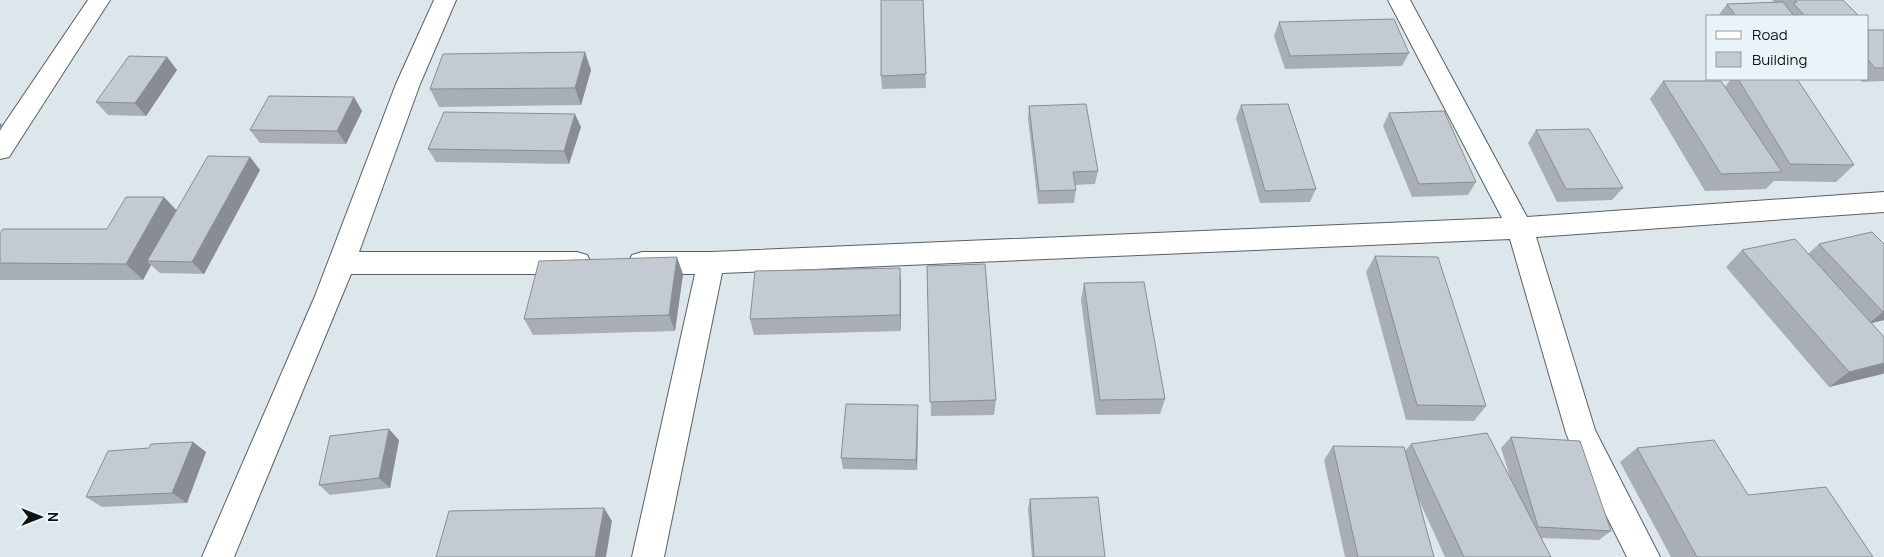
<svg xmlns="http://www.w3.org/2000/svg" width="1884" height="557" font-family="Manrope,sans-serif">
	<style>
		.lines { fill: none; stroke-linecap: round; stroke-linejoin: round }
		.street-casing { stroke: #586165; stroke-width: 2 }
		.street { fill: #fff; fill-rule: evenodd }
		.wall { fill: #a9aeb5 }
		.shaded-wall { fill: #898d93 }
		.building { fill: #c4cad2; stroke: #898d93 }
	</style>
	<rect width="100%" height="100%" fill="#dde7eb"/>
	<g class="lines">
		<defs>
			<path id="street" d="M88,0H110L9,157L0,159V130Z
				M434,0H456L420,84L359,252H577L587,255L591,263L587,271L577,274H351L234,557H202L315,296L396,84Z
				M1388,0H1410L1527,217L1884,192V212L1536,237L1595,430L1660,557H1627L1570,443L1566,433L1510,239L722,273L664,557H632L695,274H642L632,271L628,263L632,255L642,252H711L1502,218Z"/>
		</defs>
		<use href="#street" class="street-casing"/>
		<use href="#street" class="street"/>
	</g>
	<path class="wall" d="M923,0L926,88L882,89L881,76Z
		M1772,0H1843L1859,16H1718L1727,4L1774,2Z
		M1279,22L1409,53L1402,66L1285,69L1274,36Z
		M1868,30H1884V81L1862,82L1860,79H1868Z
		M167,57L177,70L146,116L108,115L96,102Z
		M591,70L581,105L439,107L430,89Z
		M1731,79H1806H1797L1854,165L1836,182L1774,181L1766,189L1705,191L1650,99L1663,81L1725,87Z
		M354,97L362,111L346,144L260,143L250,130Z
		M1241,105L1316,189L1310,202L1260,203L1236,118Z
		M1029,106L1098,171L1095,184L1075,185L1076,190L1074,203L1038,204L1028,119Z
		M1389,113L1476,182L1468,195L1412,197L1383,126Z
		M581,127L569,164L436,162L428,149Z
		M1536,130L1623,188L1612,200L1557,202L1528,143Z
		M250,157L260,170L204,274L160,273L151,265L143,280H0V233L107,229L176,210Z
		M1872,232L1884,320L1872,323L1884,337V373L1882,374L1829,387L1726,267L1742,250L1808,254L1819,244Z
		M1375,256L1486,406L1474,421L1406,420L1366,272Z
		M927,266L996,400L994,415L931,416Z
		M683,274L675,331L533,335L524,319Z
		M1084,283L1165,399L1160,414L1096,415L1081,300Z
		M901,284V331L754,335L750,319Z
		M918,416L917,470L843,469L841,458Z
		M1511,437L1611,531L1599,540L1541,538L1551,557H1445L1418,498L1434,557H1345L1324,460L1333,446L1405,451L1411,444L1510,477L1501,448Z
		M399,440L390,488L330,495L319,485Z
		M193,442L206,452L187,503L102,507L86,497L149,448Z
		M1637,448L1748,495L1873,557H1671L1620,462Z
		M1030,499L1105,557H1032L1028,509Z"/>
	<path class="shaded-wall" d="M585,52L591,70L581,105L575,88Z
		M167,57L177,70L146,116L135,103Z
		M354,97L362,111L346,144L337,131Z
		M575,114L581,127L569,164L564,151Z
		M0,123L3,126L0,131Z
		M250,157L260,170L204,274L192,262Z
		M164,197L180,214L147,261L151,265L143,280L126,264Z
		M677,257L683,274L675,331L669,315Z
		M900,268L901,284V331L900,315Z
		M1883,312H1884V320L1868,324Z
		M1884,363V373L1882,374L1829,387L1849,372Z
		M918,405V416L917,470L916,460Z
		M389,429L399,440L390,488L379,478Z
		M193,442L206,452L187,503L172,493Z
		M604,508L612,521L606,557H595Z"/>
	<path class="building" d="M881,0H923L926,74L881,76Z
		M1795,0H1843L1859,16H1805L1793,3L1797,2Z
		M1783,2L1794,16H1736L1727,4Z
		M1394,19L1409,53L1290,56L1279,22Z
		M1868,30H1884V68H1875L1868,60Z
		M585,52L575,88L430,89L443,54Z
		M129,56L167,57L135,103L96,102Z
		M1738,79H1797L1854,165L1790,164Z
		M1663,81H1721L1782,172L1721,174Z
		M269,96L354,97L337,131L250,130Z
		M1086,104L1098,171L1073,172L1076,190L1039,191L1029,106Z
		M1288,104L1316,189L1265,191L1241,105Z
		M1444,111L1476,182L1419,184L1389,113Z
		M444,112L575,114L564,151L428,149Z
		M1589,129L1623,188L1566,189L1536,130Z
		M208,156L250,157L192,262L147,261Z
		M126,197H164L126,264L0,263V233L3,229H107Z
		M1872,232L1884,244V312H1883L1819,244Z
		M1795,239L1884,337V363L1849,372L1742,250Z
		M1375,256L1438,257L1486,406L1417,405Z
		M677,257L669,315L524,319L539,261Z
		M985,264L996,400L930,402L927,266Z
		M900,268V315L750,319L755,271Z
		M1144,282L1165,399L1100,400L1084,283Z
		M846,404L918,405L916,460L841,458Z
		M389,429L379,478L319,485L330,436Z
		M1487,433L1551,557H1464L1411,444Z
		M1511,437L1580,441L1611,531L1538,527Z
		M1714,440L1748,495L1826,487L1873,557H1697L1637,448Z
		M193,442L172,493L86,497L108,451L149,448L151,444Z
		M1333,446L1404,447L1434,557H1358Z
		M1098,497L1105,557H1034L1030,499Z
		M604,508L595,557H436L449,511Z"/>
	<rect x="1706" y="15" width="162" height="65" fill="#eaf4f8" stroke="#929a9d"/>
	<rect x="1716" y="31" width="25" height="8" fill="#ffffff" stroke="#929a9d"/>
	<text x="1752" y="40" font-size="15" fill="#0f1314">Road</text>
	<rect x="1716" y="52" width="25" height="15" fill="#c4cad2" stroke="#929a9d"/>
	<text x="1752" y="65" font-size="15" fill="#0f1314">Building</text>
	<g transform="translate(40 517) rotate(90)" stroke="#eaf4f8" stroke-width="4" paint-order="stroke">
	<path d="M0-4L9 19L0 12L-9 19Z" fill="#0f1314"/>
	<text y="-8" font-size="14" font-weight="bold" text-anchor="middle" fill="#0f1314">N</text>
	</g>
</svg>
